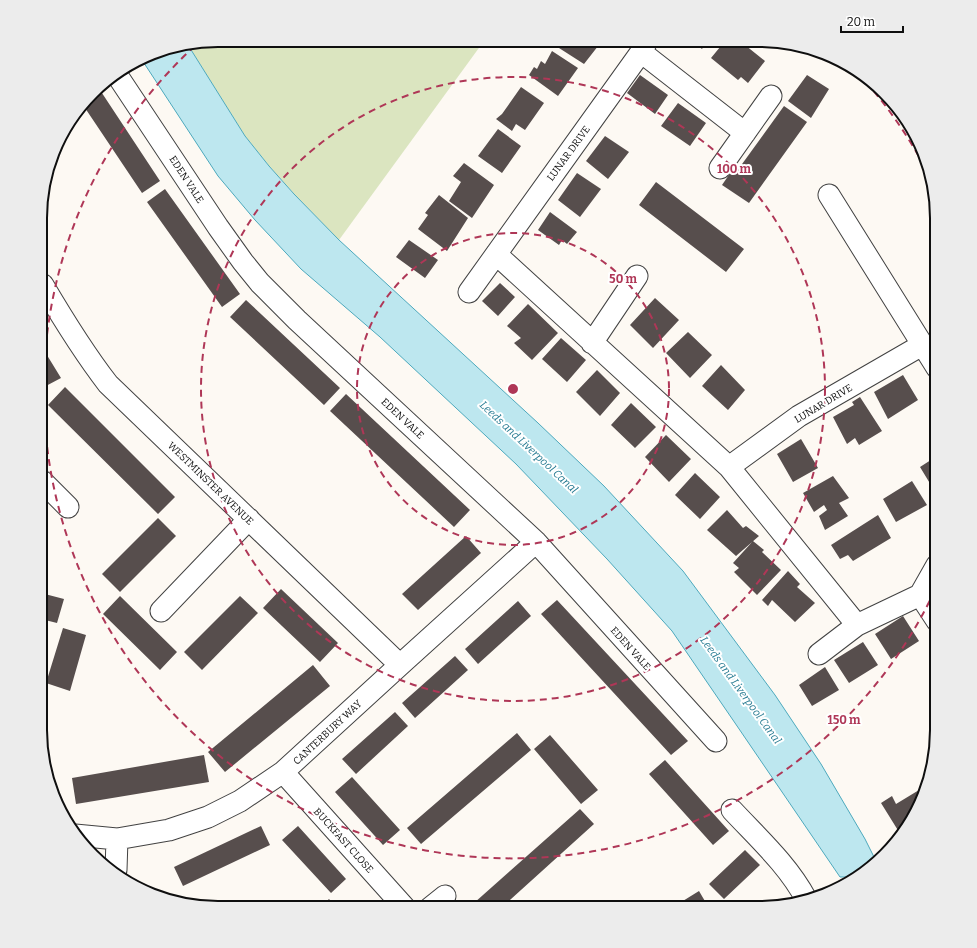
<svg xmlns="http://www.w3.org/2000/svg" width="977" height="948" font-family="Bitter,serif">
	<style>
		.green { fill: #dbe5c0 }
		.water { fill: #bde7ef; stroke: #4da9bd }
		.building { fill: #574e4d }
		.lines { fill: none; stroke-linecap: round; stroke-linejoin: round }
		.minor-casing { stroke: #424242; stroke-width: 23 }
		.minor { stroke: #fff; stroke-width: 21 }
		.ring { fill: none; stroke: #af3757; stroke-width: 2; stroke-dasharray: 7 5 }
		.labels { text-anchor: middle; stroke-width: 4; stroke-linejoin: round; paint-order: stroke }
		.street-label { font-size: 10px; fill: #0f0f0f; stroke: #fff }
		.water-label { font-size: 11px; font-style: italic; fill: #277b92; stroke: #fff }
		.rim { fill: none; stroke: #0f0f0f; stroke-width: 2 }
		.centre { fill: #af3757; stroke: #fff; stroke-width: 2 }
		.ring-label { font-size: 12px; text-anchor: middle; font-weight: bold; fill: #af3757; stroke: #fff; stroke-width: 4; stroke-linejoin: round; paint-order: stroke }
	</style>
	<rect width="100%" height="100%" fill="#fdf9f3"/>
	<path class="green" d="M218,40L484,41L339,240L298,198L269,166L245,136L188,45Z"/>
	<path class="water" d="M188,45L245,136L269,166L294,194L339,240L538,423L604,486L683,571L775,695L821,764L865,839L876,861C863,877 859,877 840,877L735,723L672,631L607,559L516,464L380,337L301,269L255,220L218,176L142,60L160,50Z"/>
	<path class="building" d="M564,41H602L584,64L559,48Z
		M692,41H707L702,49Z
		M725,41H740L765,61L748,83L741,77L738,80L711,58Z
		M552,51L578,68L558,96L529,75L534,67L537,69L541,61L545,64Z
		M640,75L668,95L655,114L627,93Z
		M807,75L829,89L811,118L788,101Z
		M98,87L160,181L142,193L83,105Z
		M521,87L544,103L525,130L516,124L512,131L496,119L502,114Z
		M678,103L706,123L690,146L661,126Z
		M784,106L807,122L749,203L722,185L733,169L737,171Z
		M498,129L521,146L502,173L478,156Z
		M605,136L629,152L608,179L586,161Z
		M464,163L494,185L472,218L449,201L461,182L453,176Z
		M577,173L601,189L580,217L558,200Z
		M656,182L744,249L726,272L639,205Z
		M165,189L240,294L222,307L147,202Z
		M439,195L468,218L447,251L418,229L428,215L425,213Z
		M550,212L577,232L567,244L562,240L559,245L538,230Z
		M409,240L438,260L425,278L396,257Z
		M500,283L515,297L498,316L482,301Z
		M655,298L679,320L653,348L630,325Z
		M246,300L340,388L324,405L230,317Z
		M528,304L558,333L532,360L514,343L521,338L507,326Z
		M688,332L712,355L690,378L666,353Z
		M561,338L586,360L567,382L542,359Z
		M42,347L61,378L44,387L42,384Z
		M721,365L745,390L728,410L702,386Z
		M597,370L620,393L600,416L576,392Z
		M903,375L918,400L888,419L874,392Z
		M65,387L175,497L158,514L48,405Z
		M346,394L470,510L454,527L330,411Z
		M860,397L882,431L859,445L855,438L847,444L833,417L854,405L852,402Z
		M631,403L656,427L635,448L611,425Z
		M666,435L691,459L669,482L645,457Z
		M801,439L818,468L793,482L777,454Z
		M934,458L937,463V495L920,467Z
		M695,473L720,497L700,519L675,495Z
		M833,476L849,498L839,503L848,516L825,530L819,516L827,510L824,505L814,512L803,493Z
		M912,481L927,505L896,522L883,499Z
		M727,510L743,528L746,526L759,536L736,556L707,530Z
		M878,515L891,538L853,561L848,555L840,559L831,545Z
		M158,518L176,536L120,592L102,574Z
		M466,536L481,553L418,610L402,594Z
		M753,541L764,550L762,552L781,570L757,595L734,572L739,568L733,563Z
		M788,571L800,584L797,587L815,603L795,622L772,600L768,606L762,600Z
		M281,589L338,643L320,662L263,608Z
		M41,593L64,599L57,623L41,619Z
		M120,596L177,652L160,670L103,614Z
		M240,596L258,613L202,670L184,652Z
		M557,600L688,741L671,755L541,614Z
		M518,601L531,616L478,664L465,649Z
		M903,616L919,641L891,659L875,634Z
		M63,628L86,635L70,691L46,683Z
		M863,642L878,665L849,683L834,660Z
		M455,656L468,670L415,718L402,703Z
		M313,665L330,686L225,772L208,752Z
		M825,667L839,690L812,706L799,685Z
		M395,712L408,726L356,774L342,759Z
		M517,733L531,750L421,844L407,828Z
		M550,735L598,790L581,804L534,749Z
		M204,755L209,782L76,804L72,778Z
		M665,760L729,831L713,845L649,774Z
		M352,777L400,830L383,845L335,792Z
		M924,787L919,809L899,832L881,803L892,796L896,804Z
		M580,809L594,824L501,908H479L474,903Z
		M261,826L270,845L183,886L174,867Z
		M298,826L346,879L331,893L282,840Z
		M745,850L760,865L724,899L709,884Z
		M699,891L709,908H672L678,904Z
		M329,899L337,908H319Z"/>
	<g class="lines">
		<defs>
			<path id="minor" d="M641,52L745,133
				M117,75L218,227L243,262L260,283L297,320L536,542L716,741
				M720,168L771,96
				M829,195L937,368
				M496,254L729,467L857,625
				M43,285C63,319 84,353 108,384L400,665
				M469,292L641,52L647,41
				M592,343L637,276
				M729,467L799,416L922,345
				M42,481L68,507
				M920,595L937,621
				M161,611L249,519
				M819,654L857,625L920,595L937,565
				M283,772L405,908
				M732,810C758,838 788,865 806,899
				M75,835L117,839L169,830L208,817L240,801L283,772L400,665L536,542
				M116,870L117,839
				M430,908L445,896"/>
		</defs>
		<use href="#minor" class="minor-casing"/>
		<use href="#minor" class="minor"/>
	</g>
	<g class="ring">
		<circle cx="513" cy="389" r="156"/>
		<circle cx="513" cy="389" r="312"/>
		<path d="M935 590A468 468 0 1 1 197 44M858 73A468 468 0 0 1 928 173"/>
	</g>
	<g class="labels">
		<g class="street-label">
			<text transform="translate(568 153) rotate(-54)" y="4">LUNAR DRIVE</text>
			<text transform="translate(187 179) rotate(57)" y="4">EDEN VALE</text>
			<text transform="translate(823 403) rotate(-31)" y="4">LUNAR DRIVE</text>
			<text transform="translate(403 418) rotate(43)" y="4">EDEN VALE</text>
			<text transform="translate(211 483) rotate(44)" y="4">WESTMINSTER AVENUE</text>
			<text transform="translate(631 648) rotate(48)" y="4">EDEN VALE</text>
			<text transform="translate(327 732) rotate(-43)" y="4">CANTERBURY WAY</text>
			<text transform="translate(344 840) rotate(48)" y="4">BUCKFAST CLOSE</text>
		</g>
		<g class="water-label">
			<text transform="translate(529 447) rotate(43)" y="4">Leeds and Liverpool Canal</text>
			<text transform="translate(741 690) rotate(54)" y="4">Leeds and Liverpool Canal</text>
		</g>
	</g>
	<path d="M0 0H977V948H0ZM218 47H759A171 171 0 0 1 930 218V730A171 171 0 0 1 759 901H218A171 171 0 0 1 47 730V218A171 171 0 0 1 218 47Z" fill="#ececec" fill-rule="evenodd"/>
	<path class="rim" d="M218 47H759A171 171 0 0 1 930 218V730A171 171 0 0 1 759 901H218A171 171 0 0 1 47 730V218A171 171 0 0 1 218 47Z"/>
	<circle cx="513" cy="389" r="6" class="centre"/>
	<g class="ring-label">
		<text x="734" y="173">100 m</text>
		<text x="623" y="283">50 m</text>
		<text x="844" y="724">150 m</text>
	</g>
	<path d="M841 26v6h62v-6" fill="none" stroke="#0f0f0f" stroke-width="2"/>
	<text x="847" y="26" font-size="12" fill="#0f0f0f" stroke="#ffffff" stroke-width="3" paint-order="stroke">20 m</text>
</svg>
